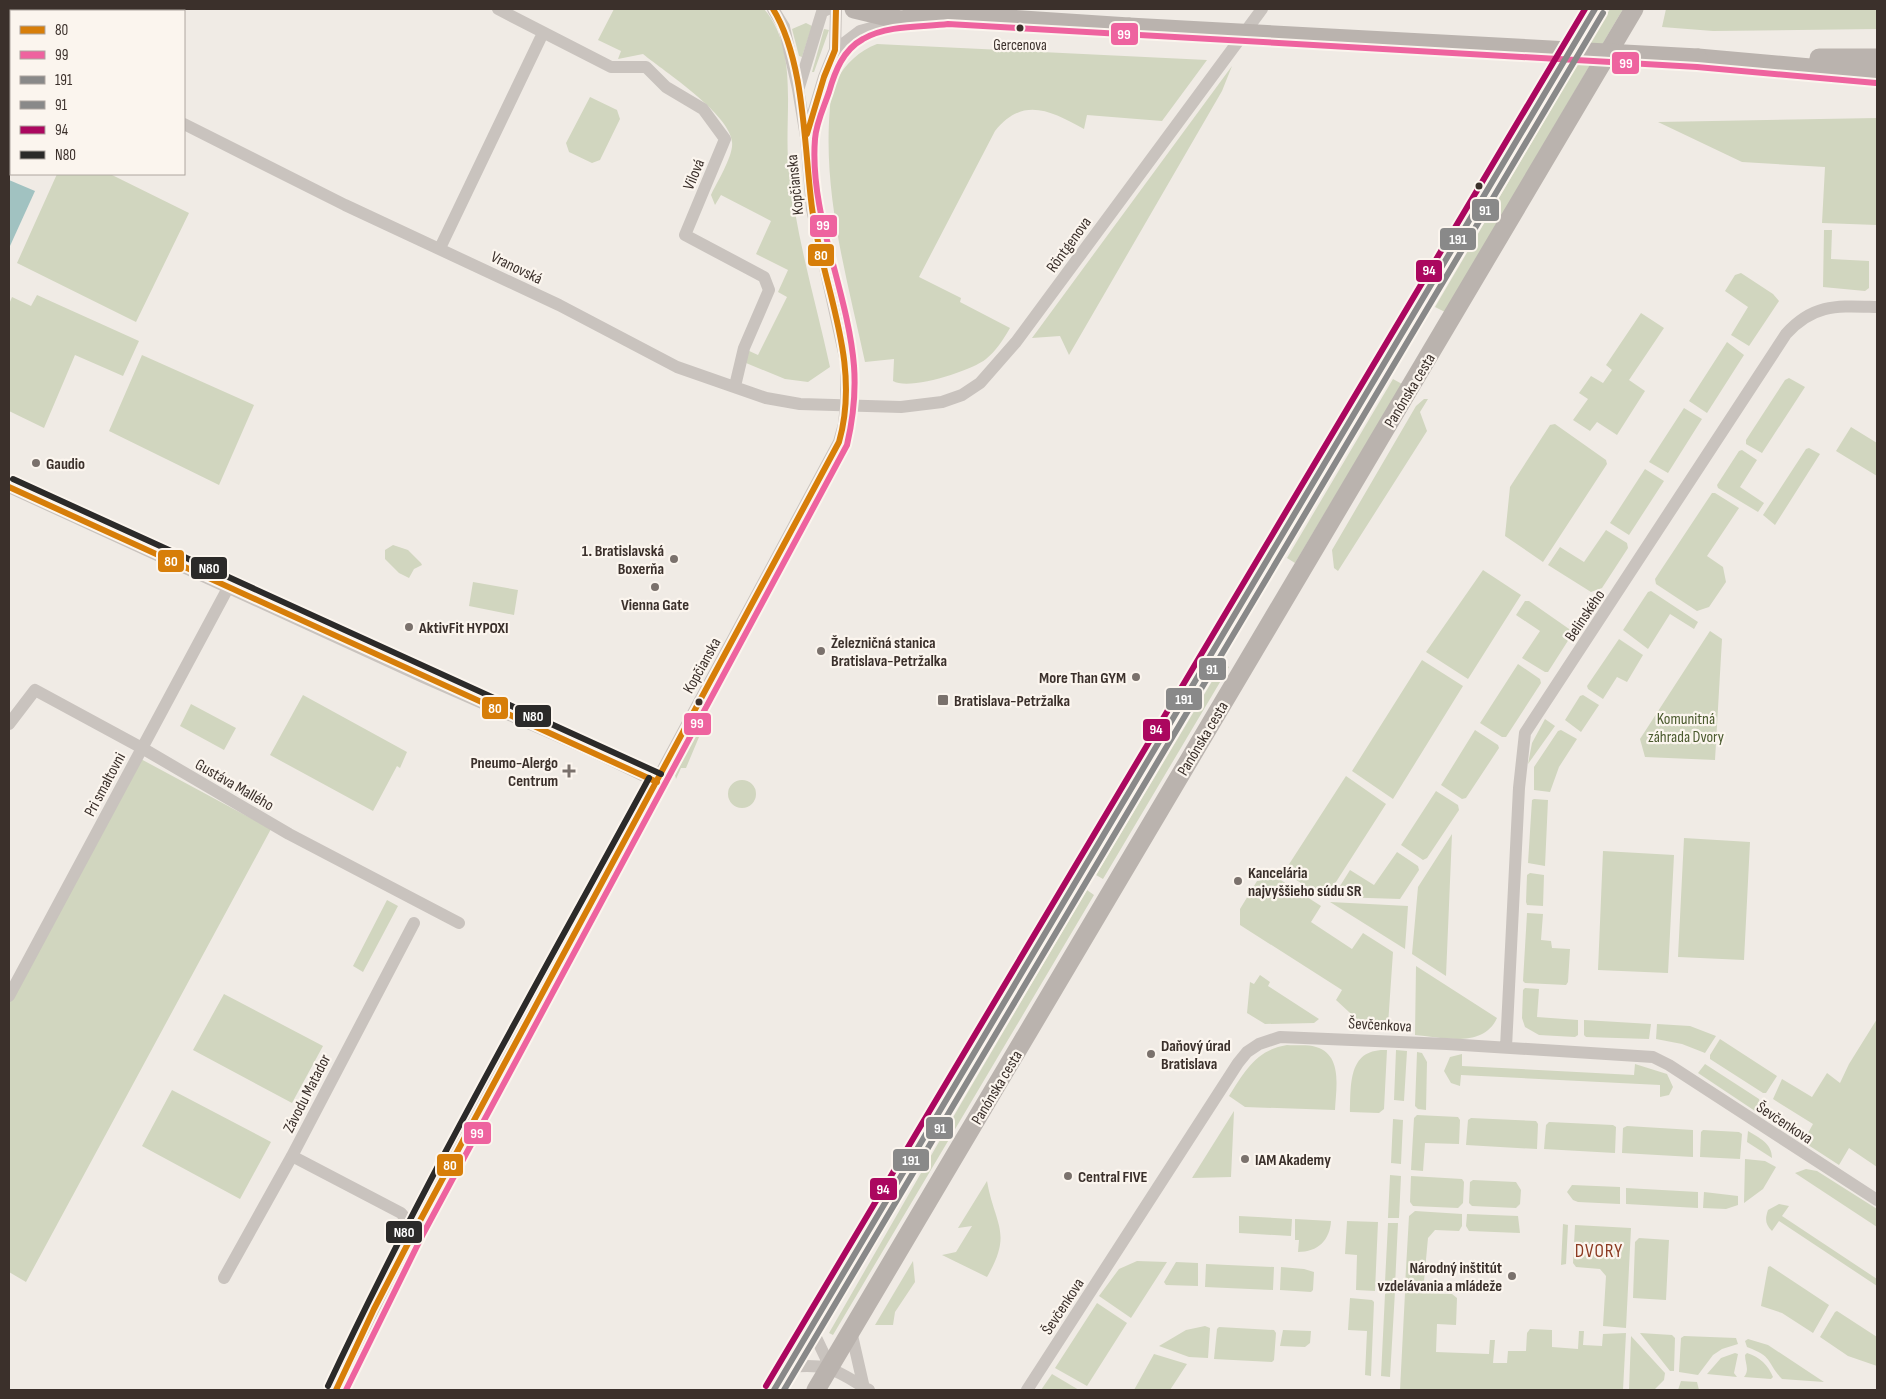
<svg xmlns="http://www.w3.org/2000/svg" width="1886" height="1399" font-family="'Sofia Sans Condensed',sans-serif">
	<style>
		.green { fill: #d1d6bf }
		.water { fill: #a1c2c1 }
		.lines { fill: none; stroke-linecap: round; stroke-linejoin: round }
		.street { stroke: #c9c3be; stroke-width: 12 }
		.secondary { stroke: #bab3ae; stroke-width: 19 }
		.secondary-bridge { stroke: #bab3ae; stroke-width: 19 }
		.bus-1-casing { stroke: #fbf5ee; stroke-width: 10 }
		.bus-2-casing { stroke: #fbf5ee; stroke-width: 10 }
		.bus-3-casing { stroke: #fbf5ee; stroke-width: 10 }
		.bus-4-casing { stroke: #fbf5ee; stroke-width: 10 }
		.bus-5-casing { stroke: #fbf5ee; stroke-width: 10 }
		.bus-6-casing { stroke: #fbf5ee; stroke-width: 10 }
		.bus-1 { stroke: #d77e09; stroke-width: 6 }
		.bus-2 { stroke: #ee639f; stroke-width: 6 }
		.bus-3 { stroke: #898989; stroke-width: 6 }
		.bus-4 { stroke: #898989; stroke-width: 6 }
		.bus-5 { stroke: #ab075f; stroke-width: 6 }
		.bus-6 { stroke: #2b2a29; stroke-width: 6 }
		.bus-dot { fill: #3b302b; stroke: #fbf5ee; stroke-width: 2 }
		.poi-dot { fill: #7a716c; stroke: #fbf5ee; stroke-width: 2 }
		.labels { text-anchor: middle; stroke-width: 4.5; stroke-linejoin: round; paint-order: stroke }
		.bus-label { font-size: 15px; fill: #3b302b; stroke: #fbf5ee }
		.street-label { font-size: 16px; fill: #3b302b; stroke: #fbf5ee }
		.poi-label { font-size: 16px; font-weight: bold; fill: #3b302b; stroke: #fbf5ee; text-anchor: start }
		.park-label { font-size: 16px; fill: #4a5a2e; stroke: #fbf5ee }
		.quarter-label { font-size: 19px; letter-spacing: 1px; fill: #8c3b22; stroke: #fbf5ee }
		.line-badge { stroke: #fbf5ee; stroke-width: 2 }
		.badge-label { font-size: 14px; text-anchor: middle; font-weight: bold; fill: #fff }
	</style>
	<rect width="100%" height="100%" fill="#f0ebe5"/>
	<path class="green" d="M614,9H764C798,48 785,111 788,159C790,176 792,195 795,212C804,264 819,316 830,367L808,382L785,379L746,363L747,350L758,355L787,297L778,292L788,270L756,254L771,221L721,195L715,205L711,195C717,182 734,155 732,142C730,114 665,72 643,54L618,59L621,51L598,40Z
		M1610,9H1623L1445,312L1435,307Z
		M1666,9H1877V29L1713,31L1662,27Z
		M806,23L812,26L802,57L799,56L792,29Z
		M824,29L829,30L814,72H812Z
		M877,44L1207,60L1162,121L1087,115L1084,129C1051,111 1023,96 995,131L919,277L961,298L960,302L1010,328C1003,340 996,351 986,359C971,371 909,391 893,381L894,359L865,362C848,283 825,203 829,122C830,109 830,92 836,81C846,63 859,51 877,44Z
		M1232,66L1222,91L1069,355L1060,336L1032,338Z
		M590,97L617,110L620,119L600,160L592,163L569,152L566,143Z
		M1877,118V225L1822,223L1825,167L1742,162L1658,122Z
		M57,174H110L189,213L136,322L17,263Z
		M1824,230H1832L1831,259L1869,261V288L1865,291L1823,287Z
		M1741,273L1773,294L1779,301L1749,346L1731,335L1748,307L1725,291L1735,275Z
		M37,295L139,341L123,376L75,355L44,428L9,411V304L12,297L31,306Z
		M1641,313L1664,328L1629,380L1645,391L1617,435L1597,422L1590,431L1573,420L1588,399L1579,393L1591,376L1603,383L1612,370L1606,365Z
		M1727,342L1744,355L1707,413L1689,401Z
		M142,355L254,405L219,485L109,431Z
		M1789,378L1805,387L1762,453L1746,444V440L1785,380Z
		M1393,379L1402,384L1295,563L1287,558Z
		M1424,399H1428L1420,412L1427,431L1338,571L1334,568L1332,550L1416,406Z
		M1684,408L1702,419L1668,473L1649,462Z
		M1555,424L1606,460L1607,464L1543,562L1505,536L1510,487L1550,425Z
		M1851,427L1877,443V476L1836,451Z
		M1809,448L1820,454L1775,525L1763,515L1806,449Z
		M1742,450L1757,460L1740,487L1764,503L1758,512L1718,488L1717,485L1739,451Z
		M1645,469L1664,481L1629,535L1610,523Z
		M1712,493H1715L1739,508L1707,556L1723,567L1726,582L1709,607L1697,611L1656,584L1655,579Z
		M1606,530L1627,543L1628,548L1602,588L1591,592L1548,565L1560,547L1584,562Z
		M393,545L408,550L421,563L422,565L414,569L409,578L399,573L385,559V550Z
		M1483,570L1521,595L1468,679L1426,652Z
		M473,582L518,590L514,615L469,606Z
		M1651,591L1698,622L1694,629L1670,614L1648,649L1623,630L1648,592Z
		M1525,601H1529L1572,631L1571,636L1548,672H1545L1522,658L1540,631L1516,615Z
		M1710,631L1722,639L1715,760L1645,757L1640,739Z
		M1619,639L1643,655L1627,682L1617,677L1603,699L1588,689L1587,686Z
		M1422,660L1463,686L1393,799L1352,771Z
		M1223,663L1229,667L1103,879L1096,875Z
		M1518,664L1540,679L1541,683L1506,737H1502L1480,723Z
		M303,695L407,752L400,768L397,766L373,811L270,755Z
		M1583,695L1599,705L1581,732L1565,720L1580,696Z
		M191,704L236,728L224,750L180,726Z
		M1545,719L1555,726L1528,764L1532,743Z
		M1475,730L1498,745L1499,748L1466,798L1462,799L1441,785Z
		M1561,730L1577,739L1559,767L1550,792L1534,790V767L1558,731Z
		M693,734L699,737L686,768H681L676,779L675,775Z
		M139,758L271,829L26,1282L9,1272V995Z
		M1346,776L1386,804L1327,896H1321L1284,872Z
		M728 794a14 14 0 1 1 28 0a14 14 0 1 1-28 0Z
		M1436,791L1458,805L1459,810L1427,858L1423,860L1401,845Z
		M1534,799L1548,800L1545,866L1528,863L1532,800Z
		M1452,834L1446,976L1412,954L1418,887Z
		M1684,838L1750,842L1744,960L1678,957Z
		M1603,851L1674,855L1668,973L1598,970Z
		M1397,852L1418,866L1419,870L1400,899L1337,897L1335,894L1350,870L1374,885Z
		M1530,873L1544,875L1543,906L1527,905L1526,902L1527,875Z
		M1276,877L1321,906L1311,922L1352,949L1363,933L1393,952L1388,1025L1362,1024L1336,1000L1342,990L1240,925V909L1257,881Z
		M1087,890L1094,895L833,1335L829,1333L959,1107Z
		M387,900L398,906L363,972L353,966Z
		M1330,902L1408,906L1405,949Z
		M1527,913L1543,914L1541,940L1551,941L1552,948L1570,949L1568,982L1566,985L1525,983L1523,981Z
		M1416,966L1497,1018C1483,1049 1442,1037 1415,1035Z
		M1260,975L1270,982L1268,986L1319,1019L1314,1023L1265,1024L1247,1013L1250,982L1254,984Z
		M1525,988L1539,989L1537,1017L1578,1020V1035L1575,1037L1539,1035L1525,1027L1522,1018L1523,990Z
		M224,994L323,1046L292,1103L193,1050Z
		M1877,1019V1167L1849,1148L1839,1165L1802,1141L1803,1139L1800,1140L1760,1114L1766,1106L1808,1133L1813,1124L1773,1099L1782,1079L1812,1097L1827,1073L1840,1083L1849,1064Z
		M1584,1020L1651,1024L1649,1039L1586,1037L1584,1035Z
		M1657,1024L1690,1026L1716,1036L1705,1053L1682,1044L1656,1039Z
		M1720,1039L1777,1076L1766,1093H1763L1710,1059V1055Z
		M1287,1045C1296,1046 1307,1044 1316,1047C1343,1055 1336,1088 1335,1110L1245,1107L1229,1096C1245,1071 1256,1050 1287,1045Z
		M1387,1050L1384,1109L1379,1113L1350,1112C1351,1084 1348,1048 1387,1050Z
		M1396,1050L1407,1051L1404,1101L1394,1100Z
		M1417,1052L1422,1053L1427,1062L1426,1110L1418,1109L1415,1106Z
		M1462,1054V1066L1634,1075L1635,1064L1667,1074L1673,1087L1669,1095L1660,1097V1085L1461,1075L1460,1086L1451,1083L1444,1071L1450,1057Z
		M1705,1064L1759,1099L1760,1103L1755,1111L1698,1073Z
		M172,1090L271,1142L240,1199L142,1146Z
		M1234,1111L1231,1177L1192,1178Z
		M1417,1115L1458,1117L1460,1120L1459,1144L1425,1143L1423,1171L1411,1170L1414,1118Z
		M1471,1118L1536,1121L1538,1124L1537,1149L1466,1145L1468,1120Z
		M1393,1119L1403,1120L1401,1164L1391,1163Z
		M1549,1122L1613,1125L1616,1127L1615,1153L1544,1149L1546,1125Z
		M1627,1126L1693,1130V1157L1622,1153L1623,1128Z
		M1703,1130L1739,1132L1742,1134L1740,1159L1700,1157L1701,1132Z
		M1748,1131C1759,1138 1772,1143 1772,1158L1747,1142Z
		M1745,1159L1765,1161L1776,1167L1763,1189L1744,1203Z
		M1806,1169L1817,1171L1877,1209V1227L1795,1173Z
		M1390,1175L1401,1176L1399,1218H1388Z
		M1411,1176L1462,1179L1464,1182L1463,1203L1458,1208L1413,1206L1410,1202Z
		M1473,1180L1516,1182L1521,1190L1520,1204L1516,1208L1472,1206L1469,1203L1470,1182Z
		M987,1181C995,1226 1013,1232 987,1277L942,1255L956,1252L972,1226L958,1228Z
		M1572,1185L1620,1187V1204L1578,1202L1573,1200L1567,1192Z
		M1626,1188L1698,1192V1208L1626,1204Z
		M1704,1192L1738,1196V1205L1726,1209L1703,1208Z
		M1779,1204L1789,1206L1782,1216L1877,1279V1286L1779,1221L1772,1231C1765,1224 1765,1219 1768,1210Z
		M1415,1211L1462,1214V1226L1459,1231L1435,1230L1428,1238L1424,1281L1417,1286H1405L1409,1216Z
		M1467,1214L1518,1216L1520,1233L1469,1231L1466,1226Z
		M1239,1216L1292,1219L1291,1236L1239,1233Z
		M1295,1219L1331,1221C1330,1240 1318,1252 1298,1252L1299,1240H1295Z
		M1347,1221L1378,1222L1375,1291L1356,1290L1357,1255L1345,1254Z
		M1388,1223H1398L1395,1286L1385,1282Z
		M1563,1224L1568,1225L1566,1264L1561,1265Z
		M1575,1225L1631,1228L1626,1328L1603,1326L1606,1276L1600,1269L1576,1267L1573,1263Z
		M1639,1238L1669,1240L1666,1300L1633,1298L1635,1242Z
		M913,1261L915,1282L895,1312L893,1325H875Z
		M1137,1261L1167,1262L1131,1318L1099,1296L1119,1269Z
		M1176,1262L1198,1263V1286L1166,1285L1164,1282Z
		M1206,1264L1274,1267L1273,1290L1205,1287Z
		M1770,1266L1829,1305L1813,1333L1782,1313L1761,1306L1768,1267Z
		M1281,1267L1304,1269L1314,1272L1313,1290L1311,1292L1280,1290Z
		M1388,1291H1395L1390,1377L1381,1376L1385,1294Z
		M1405,1293L1452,1294L1457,1298L1456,1325L1437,1324L1436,1352L1489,1354L1490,1340H1495L1493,1363H1507L1508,1351H1526L1527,1333L1530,1329L1552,1330V1347L1578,1349L1579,1331H1584L1583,1345L1602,1346L1603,1334L1626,1333L1623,1390H1400Z
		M1350,1298L1372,1300L1374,1302L1371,1376L1365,1375L1367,1331L1348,1330Z
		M1097,1303L1127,1323L1087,1386L1055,1368Z
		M1837,1311L1877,1337V1366L1848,1356L1820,1337L1835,1312Z
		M1205,1326L1210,1328L1208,1358L1189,1357L1159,1346L1186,1330Z
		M1219,1327L1274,1330L1276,1333L1274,1360L1272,1362L1214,1359L1217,1329Z
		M1283,1330L1311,1331L1310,1343L1305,1347L1280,1346Z
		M1640,1333L1672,1335L1675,1338L1674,1371H1670Z
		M1631,1336L1665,1373L1664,1380L1654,1390H1629Z
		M1684,1336L1736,1338L1738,1344L1722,1349L1713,1355L1698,1375L1679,1372L1681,1338Z
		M1748,1339L1768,1345L1824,1382L1782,1379C1766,1362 1774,1357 1747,1347L1745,1341Z
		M1735,1353L1738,1354L1734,1373L1737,1377L1707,1374L1721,1358Z
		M1747,1353C1760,1357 1768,1365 1773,1377L1771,1379L1744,1377C1750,1370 1745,1363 1745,1355Z
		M1154,1354L1187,1364L1170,1390H1134Z
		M1052,1374L1079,1390H1041Z
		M1681,1381L1697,1382L1699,1390H1678Z"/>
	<path class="water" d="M9,180L35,191L10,246H9Z"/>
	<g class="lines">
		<path class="street" d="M498,9L611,67H646L666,87L703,109L725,139L685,235L764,277L769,290L744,348L735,386
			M9,27L11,16
			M835,50L860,31L897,21
			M799,87L822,12L828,9
			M184,124L345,205L559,305L677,367L766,398L800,404L901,407L942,402L962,395L980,383L1016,342L1262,9
			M807,134L824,77L835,50L836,9
			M440,248L543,33
			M9,487L423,677L592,751L657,782
			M9,724L35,690L142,748L289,834L459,923
			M9,996L228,588
			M1506,1047L1519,788L1525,733L1786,334C1814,303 1838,306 1877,307
			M292,1156L401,1213L415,1230
			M224,1278L292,1156L414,923
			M812,1329L830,1367
			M851,1331L864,1388
			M789,1367C830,1363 835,1370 869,1390
			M336,1390L374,1309L415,1230L839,442L844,424L846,404V362L812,209L806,137L798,89L784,27L773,9
			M1027,1390L1238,1063L1247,1052L1259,1044L1280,1037L1447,1044L1653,1057L1669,1065L1877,1200"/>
		<path class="secondary" d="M854,9L900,20L948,15L1129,27
			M1698,58L1877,74
			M1819,58H1877
			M774,1390L1081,875L1274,545L1595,9
			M816,1390L1634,9"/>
		<path class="secondary-bridge" d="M1129,27L1698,58"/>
		<defs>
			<path id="bus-1" d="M807,134L824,77L835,50L836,9
				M9,487L657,782
				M336,1390L374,1309L415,1230L839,442C862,361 822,287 812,208C804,148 805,61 773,9"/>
			<path id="bus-2" d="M346,1390L423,1234L847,445C853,419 856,393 854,366C848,291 809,214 815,139C816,123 824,107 829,92C835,71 843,50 863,39C887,25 922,27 948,24L1697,67L1876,83"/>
			<path id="bus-3" d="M774,1390C1048,930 1320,468 1595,9"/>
			<path id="bus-4" d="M784,1390C1057,932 1328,472 1603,13"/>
			<path id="bus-5" d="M766,1386C1040,927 1311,467 1585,9"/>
			<path id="bus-6" d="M13,479L661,774
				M328,1386C425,1179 540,979 649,778"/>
		</defs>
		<use href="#bus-1" class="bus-1-casing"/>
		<use href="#bus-2" class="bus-2-casing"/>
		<use href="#bus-3" class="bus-3-casing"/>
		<use href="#bus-4" class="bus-4-casing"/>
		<use href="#bus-5" class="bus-5-casing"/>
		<use href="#bus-6" class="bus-6-casing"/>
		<use href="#bus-1" class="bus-1"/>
		<use href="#bus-2" class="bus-2"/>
		<use href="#bus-3" class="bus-3"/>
		<use href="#bus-4" class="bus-4"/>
		<use href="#bus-5" class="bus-5"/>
		<use href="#bus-6" class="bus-6"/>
	</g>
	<g class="bus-dot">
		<circle cx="1020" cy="28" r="4.5"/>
		<circle cx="1479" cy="186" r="4.5"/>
		<circle cx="699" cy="702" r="4.5"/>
	</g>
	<g class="poi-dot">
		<circle cx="36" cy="463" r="5"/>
		<circle cx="674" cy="559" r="5"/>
		<circle cx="655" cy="587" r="5"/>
		<circle cx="409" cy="627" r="5"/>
		<circle cx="821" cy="651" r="5"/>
		<circle cx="1136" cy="677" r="5"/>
		<rect x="937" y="694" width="12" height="12" rx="2.5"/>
		<path d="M566.5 763.5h5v5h5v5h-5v5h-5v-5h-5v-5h5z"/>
		<circle cx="1238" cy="881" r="5"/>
		<circle cx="1151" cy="1054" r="5"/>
		<circle cx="1245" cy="1159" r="5"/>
		<circle cx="1068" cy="1176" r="5"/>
		<circle cx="1512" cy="1276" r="5"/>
	</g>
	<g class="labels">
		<g class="bus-label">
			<text x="1020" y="50">Gercenova</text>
		</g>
		<g class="street-label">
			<text transform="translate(693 174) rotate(-67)" y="6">Vilová</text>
			<text transform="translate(794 185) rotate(-96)" y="6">Kopčianska</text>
			<text transform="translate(1068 244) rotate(-54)" y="6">Röntgenova</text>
			<text transform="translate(517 267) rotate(26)" y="6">Vranovská</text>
			<text transform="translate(1409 390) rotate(-59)" y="6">Panónska cesta</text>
			<text transform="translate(1584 615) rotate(-56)" y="6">Belinského</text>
			<text transform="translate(701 665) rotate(-61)" y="6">Kopčianska</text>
			<text transform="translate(1202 738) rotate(-59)" y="6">Panónska cesta</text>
			<text transform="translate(104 784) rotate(-62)" y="6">Pri smaltovni</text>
			<text transform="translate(235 784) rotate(30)" y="6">Gustáva Mallého</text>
			<text transform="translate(1380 1024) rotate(3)" y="6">Ševčenkova</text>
			<text transform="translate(996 1087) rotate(-59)" y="6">Panónska cesta</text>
			<text transform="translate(306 1093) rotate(-63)" y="6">Závodu Matador</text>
			<text transform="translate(1785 1122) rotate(33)" y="6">Ševčenkova</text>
			<text transform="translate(1062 1306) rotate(-57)" y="6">Ševčenkova</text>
		</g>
		<g class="poi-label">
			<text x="46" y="469">Gaudio</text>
			<text x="664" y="556" text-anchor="end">1. Bratislavská<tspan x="664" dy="18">Boxerňa</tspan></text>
			<text x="655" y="610" text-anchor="middle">Vienna Gate</text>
			<text x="419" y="633">AktivFit HYPOXI</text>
			<text x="831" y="648">Železničná stanica<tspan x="831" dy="18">Bratislava-Petržalka</tspan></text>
			<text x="1126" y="683" text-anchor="end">More Than GYM</text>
			<text x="954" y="706">Bratislava-Petržalka</text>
			<text x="558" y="768" text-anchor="end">Pneumo-Alergo<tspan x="558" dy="18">Centrum</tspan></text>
			<text x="1248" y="878">Kancelária<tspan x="1248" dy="18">najvyššieho súdu SR</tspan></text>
			<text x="1161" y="1051">Daňový úrad<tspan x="1161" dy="18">Bratislava</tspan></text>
			<text x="1255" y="1165">IAM Akademy</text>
			<text x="1078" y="1182">Central FIVE</text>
			<text x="1502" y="1273" text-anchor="end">Národný inštitút<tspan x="1502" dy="18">vzdelávania a mládeže</tspan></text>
		</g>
		<g class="park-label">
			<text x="1686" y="724">Komunitná<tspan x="1686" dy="18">záhrada Dvory</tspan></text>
		</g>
		<g class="quarter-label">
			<text x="1599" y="1257">DVORY</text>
		</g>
	</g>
	<g class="line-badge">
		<rect x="1110" y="22" width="29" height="24" rx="5" fill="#ee639f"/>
		<rect x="1611" y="51" width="29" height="24" rx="5" fill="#ee639f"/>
		<rect x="1471" y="198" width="29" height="24" rx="5" fill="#898989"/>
		<rect x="809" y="214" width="29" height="24" rx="5" fill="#ee639f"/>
		<rect x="1439" y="227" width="38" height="24" rx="5" fill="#898989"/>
		<rect x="807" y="243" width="28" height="24" rx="5" fill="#d77e09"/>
		<rect x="1415" y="259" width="28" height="24" rx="5" fill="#ab075f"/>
		<rect x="157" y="549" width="28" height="24" rx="5" fill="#d77e09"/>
		<rect x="190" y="556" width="38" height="24" rx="5" fill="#2b2a29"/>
		<rect x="1198" y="657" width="29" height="24" rx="5" fill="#898989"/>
		<rect x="1165" y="687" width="38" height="24" rx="5" fill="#898989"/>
		<rect x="481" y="696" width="28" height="24" rx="5" fill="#d77e09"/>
		<rect x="514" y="704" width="38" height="24" rx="5" fill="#2b2a29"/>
		<rect x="683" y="712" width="29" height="24" rx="5" fill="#ee639f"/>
		<rect x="1142" y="718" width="29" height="24" rx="5" fill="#ab075f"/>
		<rect x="925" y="1116" width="29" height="24" rx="5" fill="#898989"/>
		<rect x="463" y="1121" width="29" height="24" rx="5" fill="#ee639f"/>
		<rect x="892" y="1148" width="38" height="24" rx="5" fill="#898989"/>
		<rect x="436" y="1153" width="28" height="24" rx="5" fill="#d77e09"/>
		<rect x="869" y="1177" width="29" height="24" rx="5" fill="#ab075f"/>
		<rect x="385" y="1220" width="38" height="24" rx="5" fill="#2b2a29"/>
	</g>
	<g class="badge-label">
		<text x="1124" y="39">99</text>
		<text x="1626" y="68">99</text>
		<text x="1485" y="215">91</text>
		<text x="823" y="230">99</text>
		<text x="1458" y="244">191</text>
		<text x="821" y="260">80</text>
		<text x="1429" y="275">94</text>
		<text x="171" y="566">80</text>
		<text x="209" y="573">N80</text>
		<text x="1212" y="674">91</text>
		<text x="1184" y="704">191</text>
		<text x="495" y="713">80</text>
		<text x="533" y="721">N80</text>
		<text x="697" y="728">99</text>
		<text x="1156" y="734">94</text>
		<text x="940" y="1133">91</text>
		<text x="477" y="1138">99</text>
		<text x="911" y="1165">191</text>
		<text x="450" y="1170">80</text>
		<text x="883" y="1194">94</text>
		<text x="404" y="1237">N80</text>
	</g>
	<rect width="1886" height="1399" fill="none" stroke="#3b302b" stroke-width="20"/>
	<rect x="10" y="10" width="175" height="165" fill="#fbf5ee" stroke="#aea6a0"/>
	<rect x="20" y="26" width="25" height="8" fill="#d77e09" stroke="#aea6a0"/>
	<text x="55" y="35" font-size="15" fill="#3b302b">80</text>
	<rect x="20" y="51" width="25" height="8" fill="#ee639f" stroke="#aea6a0"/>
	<text x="55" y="60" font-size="15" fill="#3b302b">99</text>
	<rect x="20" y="76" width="25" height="8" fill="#898989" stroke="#aea6a0"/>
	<text x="55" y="85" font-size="15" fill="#3b302b">191</text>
	<rect x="20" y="101" width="25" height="8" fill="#898989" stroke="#aea6a0"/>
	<text x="55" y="110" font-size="15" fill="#3b302b">91</text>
	<rect x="20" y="126" width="25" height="8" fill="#ab075f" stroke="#aea6a0"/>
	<text x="55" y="135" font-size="15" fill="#3b302b">94</text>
	<rect x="20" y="151" width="25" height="8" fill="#2b2a29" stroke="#aea6a0"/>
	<text x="55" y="160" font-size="15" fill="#3b302b">N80</text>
</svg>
